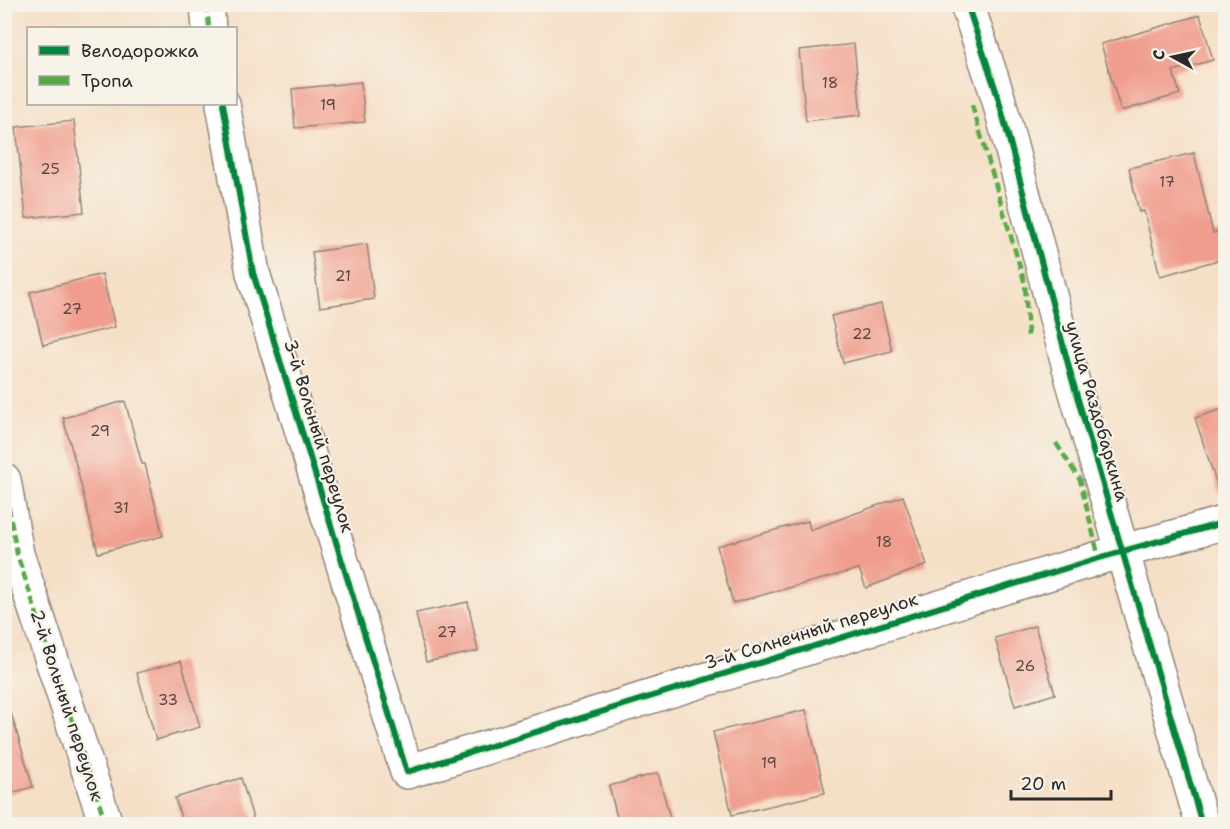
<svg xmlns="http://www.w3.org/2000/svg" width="1230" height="829" font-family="'Shantell Sans',sans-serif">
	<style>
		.building { fill: #f09d8d }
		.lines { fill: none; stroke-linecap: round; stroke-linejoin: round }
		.minor-casing { stroke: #908578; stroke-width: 36 }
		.minor { stroke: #fff; stroke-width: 33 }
		.quiet { stroke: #54ab44; stroke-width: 4.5; stroke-dasharray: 9 4.5; stroke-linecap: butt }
		.cycleway-casing { stroke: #f7f3e8; stroke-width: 10 }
		.cycleway { stroke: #00873e; stroke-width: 6 }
		.labels { text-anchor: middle; stroke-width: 4.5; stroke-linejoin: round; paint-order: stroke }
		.number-label { font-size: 15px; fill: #5c4844 }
		.street-label { font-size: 18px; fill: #2b2b2b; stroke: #f7f3e8 }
	</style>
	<rect width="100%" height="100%" fill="#f7f3e8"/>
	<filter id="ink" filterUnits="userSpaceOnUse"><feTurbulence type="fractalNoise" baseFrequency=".0167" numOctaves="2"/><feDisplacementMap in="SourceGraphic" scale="12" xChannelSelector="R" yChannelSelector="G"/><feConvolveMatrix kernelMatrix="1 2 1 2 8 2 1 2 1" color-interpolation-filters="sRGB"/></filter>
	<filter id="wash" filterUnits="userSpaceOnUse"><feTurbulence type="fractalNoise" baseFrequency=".008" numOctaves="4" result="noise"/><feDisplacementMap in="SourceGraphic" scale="24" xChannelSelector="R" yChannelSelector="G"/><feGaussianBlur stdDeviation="1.35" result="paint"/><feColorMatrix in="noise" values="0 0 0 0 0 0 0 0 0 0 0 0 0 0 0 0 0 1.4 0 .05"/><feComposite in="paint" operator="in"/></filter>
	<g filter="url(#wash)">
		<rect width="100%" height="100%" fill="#f5dfc6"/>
		<g id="blocks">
			<path class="building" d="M1200,15L1213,60L1173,71L1180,94L1121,111L1101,44Z
				M854,44L861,115L806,121L799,50Z
				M361,82L365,122L295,128L292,89Z
				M74,121L84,212L26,218L16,127Z
				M1194,153L1213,233L1222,231L1226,245V258L1160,276L1144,211L1139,212L1129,168Z
				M367,244L374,299L320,307L312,252Z
				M102,274L115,327L43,345L30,292Z
				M881,304L892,351L843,363L831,316Z
				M125,401L142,464H145L163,536L98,553L75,461L63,418Z
				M1226,408V493L1220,494L1195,418Z
				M903,496L927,565L866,588L859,569L733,603L717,546L808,521L810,530Z
				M468,602L478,651L426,662L416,613Z
				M1035,626L1055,694L1015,706L995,638Z
				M181,661L200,727L156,740L137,673Z
				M806,710L825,793L732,815L713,732Z
				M11,713L33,787L4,795V714Z
				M658,773L672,825H619L609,786Z
				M241,778L255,825H183L175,798Z"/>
		</g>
	</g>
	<g filter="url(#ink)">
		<use href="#blocks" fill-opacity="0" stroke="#908578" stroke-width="1.5"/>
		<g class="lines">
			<defs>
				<path id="minor" d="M207,4L209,28
					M967,4L998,97L1072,379L1202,824
					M223,104L253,273L407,772L1099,558L1226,522
					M4,480L17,554L106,824"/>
			</defs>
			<use href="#minor" class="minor-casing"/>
			<use href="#minor" class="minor"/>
			<path class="quiet" d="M207,4L209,28
				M972,105L1025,284L1028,337
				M1056,443L1080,480L1099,558
				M4,480L17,554L106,824"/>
			<defs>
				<path id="cycleway" d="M967,4L998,97L1072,379L1202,824
					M223,104L253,273L407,772L1099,558L1226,522"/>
			</defs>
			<use href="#cycleway" class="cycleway-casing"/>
			<use href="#cycleway" class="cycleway"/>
		</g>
	</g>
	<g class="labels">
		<g class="number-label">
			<text x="830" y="88">18</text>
			<text x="328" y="110">19</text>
			<text x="50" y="174">25</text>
			<text x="1167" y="187">17</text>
			<text x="343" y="281">21</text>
			<text x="72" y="314">27</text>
			<text x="862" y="339">22</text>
			<text x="100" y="436">29</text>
			<text x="121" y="513">31</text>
			<text x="884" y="547">18</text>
			<text x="447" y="637">27</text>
			<text x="1025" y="671">26</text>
			<text x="168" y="705">33</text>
			<text x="769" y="768">19</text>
		</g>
		<g class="street-label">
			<text transform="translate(1097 411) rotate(74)" y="6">улица Раздобаркина</text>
			<text transform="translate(319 436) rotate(73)" y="6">3-й Вольный переулок</text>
			<text transform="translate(811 631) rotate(-17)" y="6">3-й Солнечный переулок</text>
			<text transform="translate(67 705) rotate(72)" y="6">2-й Вольный переулок</text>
		</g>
	</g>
	<rect width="1230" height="829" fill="none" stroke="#f7f3e8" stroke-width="24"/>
	<rect x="27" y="27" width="210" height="78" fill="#f7f3e8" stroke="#a5a39c" stroke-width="1.5"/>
	<rect x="39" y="46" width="30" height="9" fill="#00873e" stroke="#a5a39c" stroke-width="1.5"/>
	<text x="81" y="57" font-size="18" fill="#2b2b2b">Велодорожка</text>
	<rect x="39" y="76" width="30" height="9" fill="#54ab44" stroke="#a5a39c" stroke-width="1.5"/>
	<text x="81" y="87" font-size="18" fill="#2b2b2b">Тропа</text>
	<g transform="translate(1173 57) rotate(278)" stroke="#f7f3e8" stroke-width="4.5" paint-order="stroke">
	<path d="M0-4.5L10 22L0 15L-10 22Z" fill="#2b2b2b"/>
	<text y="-9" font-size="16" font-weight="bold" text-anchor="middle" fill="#2b2b2b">С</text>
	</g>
	<path d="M1011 790v9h100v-9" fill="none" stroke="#2b2b2b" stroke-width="3"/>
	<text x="1020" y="790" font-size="18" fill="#2b2b2b" stroke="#f7f3e8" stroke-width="4.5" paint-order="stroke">20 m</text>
</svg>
